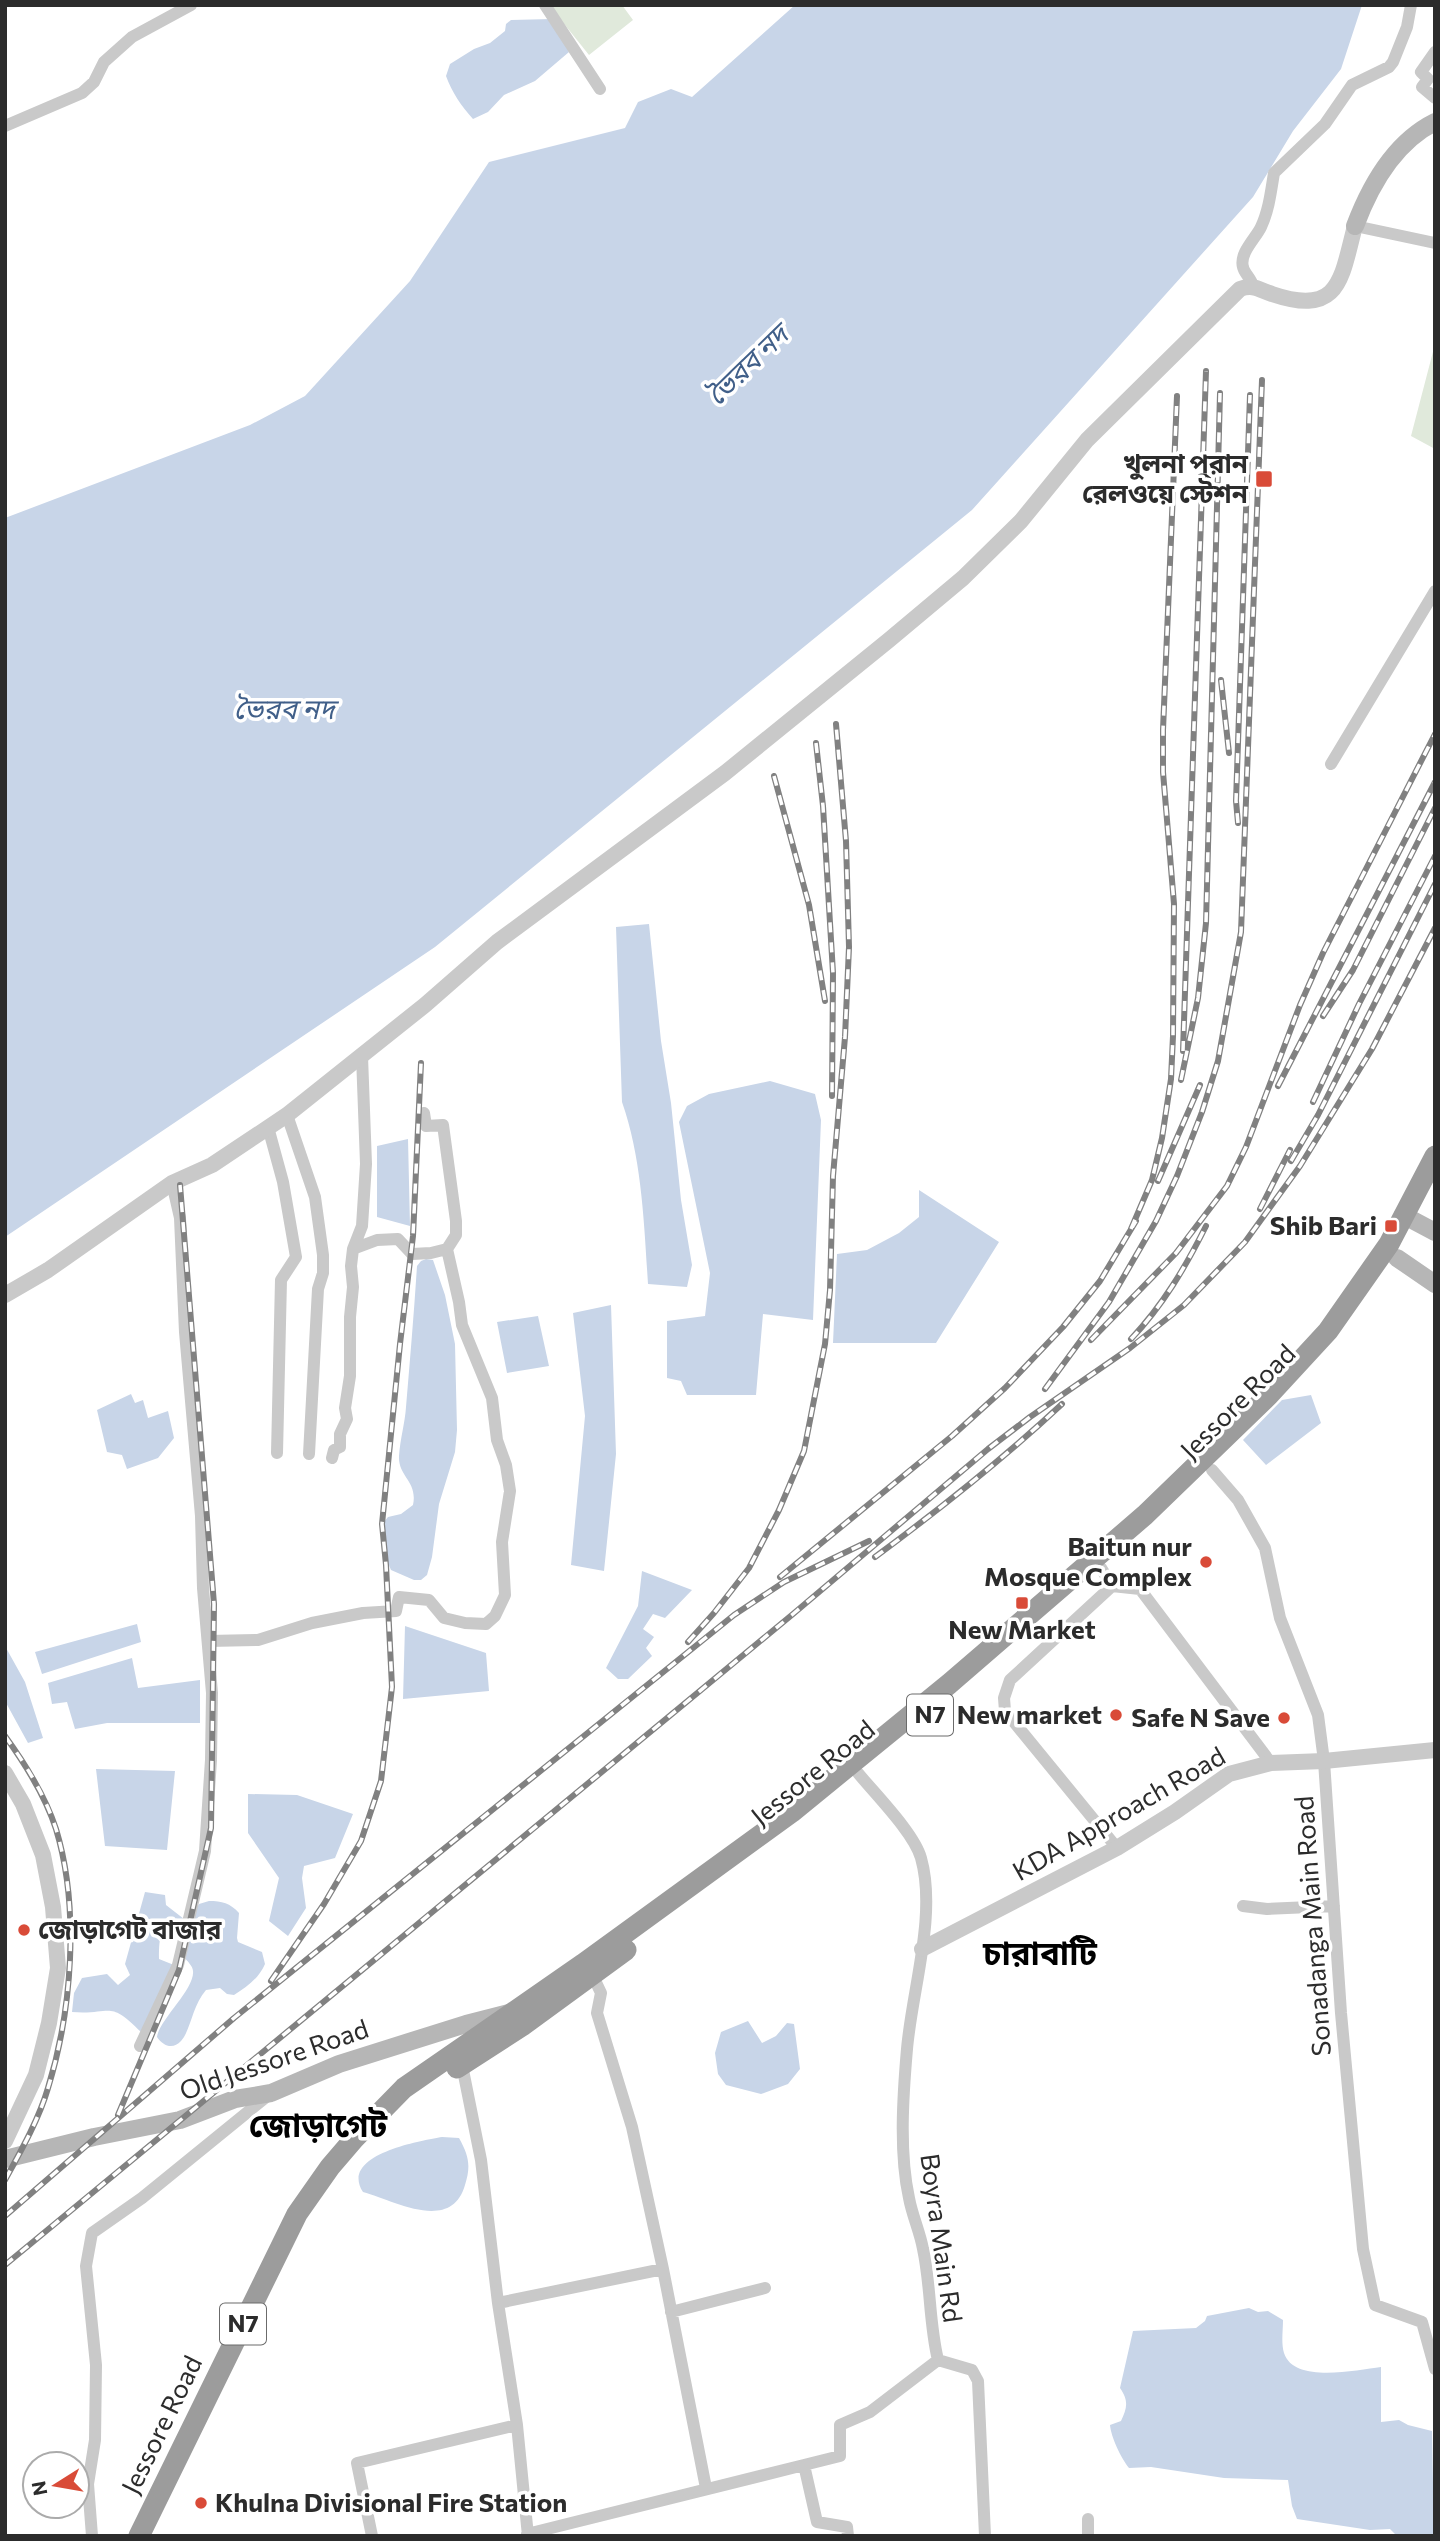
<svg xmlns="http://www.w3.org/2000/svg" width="1440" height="2541" font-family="Commissioner,'Noto Sans Bengali',sans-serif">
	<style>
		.green { fill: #e0e9db }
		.water { fill: #c8d5e8 }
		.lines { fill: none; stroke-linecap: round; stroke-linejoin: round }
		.minor { stroke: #c9c9c9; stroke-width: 12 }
		.tertiary { stroke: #c9c9c9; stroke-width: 16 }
		.secondary { stroke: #b6b6b6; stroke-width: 18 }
		.trunk { stroke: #9c9c9c; stroke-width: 21 }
		.rail-casing { stroke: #818181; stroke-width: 6 }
		.rail { stroke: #fff; stroke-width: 3.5; stroke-dasharray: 10; stroke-linecap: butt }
		.poi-dot { fill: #d94b38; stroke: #fff; stroke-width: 2.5 }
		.labels { text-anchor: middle; stroke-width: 7; stroke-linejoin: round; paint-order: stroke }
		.shield { fill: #fff; stroke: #6b6b6b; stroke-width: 2 }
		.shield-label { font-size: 24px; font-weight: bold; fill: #2c2c2c }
		.poi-label { font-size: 26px; font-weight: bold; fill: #2c2c2c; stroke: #fff; text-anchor: end }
		.street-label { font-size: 26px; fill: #2c2c2c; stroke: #fff }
		.water-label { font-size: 28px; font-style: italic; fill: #405f89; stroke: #fff }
		.district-label { font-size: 33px; font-weight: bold; fill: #000; stroke: #fff }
	</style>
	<rect width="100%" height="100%" fill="#fff"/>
	<path class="green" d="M549,5H622L633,20L589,55Z
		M1435,344V449L1411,436Z"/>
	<path class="water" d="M795,5H1362L1341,69L1293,131L1253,197L972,510L435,947L5,1237V518L250,425L305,396L410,281L489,162L625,128L638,102L671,89L692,97Z
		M552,19L569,52L535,81L504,95L488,112L473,119C461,106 452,92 446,76L450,64L474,49L490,43L505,31L506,24L511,20Z
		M649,924L661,1041L671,1103L681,1200L692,1265L687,1287L648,1284C644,1223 642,1159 622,1102L616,927Z
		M770,1081L815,1094L821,1120L813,1320L763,1314L756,1395H687L681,1381L667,1378V1321L705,1316L710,1273L679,1122L687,1106L709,1094Z
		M408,1139L410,1226L377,1217V1146Z
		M919,1190L999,1242L936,1343H833L837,1254L867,1250L899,1233L919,1217Z
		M426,1259L433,1260L445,1295L455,1344L457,1430L455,1452L439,1504L432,1557L427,1575L421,1580H414L391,1570L388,1563L383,1529L384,1522L388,1517L401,1514L413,1505C418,1481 398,1477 399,1456C400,1439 405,1423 406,1407C410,1360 414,1313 417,1266L421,1261Z
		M611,1305L616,1454L604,1571L571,1565L585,1416L573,1313Z
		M538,1316L549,1366L507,1373L497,1322Z
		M131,1394L135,1403L143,1400L148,1418L168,1411L174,1438L158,1458L127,1469L122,1455L107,1452L97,1410Z
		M1311,1395L1321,1423L1266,1465L1243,1440L1282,1400Z
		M642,1571L692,1590L665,1618L653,1614L643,1629L654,1637L646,1648L652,1656L628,1679H618L606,1668L638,1606Z
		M137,1624L141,1642L42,1674L35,1652Z
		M405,1626L486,1653L489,1691L403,1699Z
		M5,1646L25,1682L43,1738L28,1743L5,1701Z
		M132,1658L138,1688L200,1680V1723H107L75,1729L67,1702L52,1704L48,1683Z
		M96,1769L175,1771L167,1850L105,1846Z
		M248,1794L297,1795L353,1814L335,1858L304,1866L302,1878L306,1908L288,1936L269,1921L279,1878L248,1833Z
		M145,1892L165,1895L166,1905L184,1919C160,1931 159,1933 159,1959L174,1965L141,2032C108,1999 113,2015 72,2012L74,1993L82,1978L107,1974L118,1985L130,1975L125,1964Z
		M209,1901C222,1901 230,1903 239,1913L237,1938L238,1942L262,1952L265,1964C259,1978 247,1987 234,1995L227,1994L220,1988L206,1990C192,2006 191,2030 181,2041C173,2050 163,2046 157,2037C159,2020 195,1989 193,1971C193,1966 187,1961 184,1957L195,1911L199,1904Z
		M748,2021L762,2043L776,2036L787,2023L794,2024L800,2069L788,2084L761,2094L726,2085L718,2074L715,2053L721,2032Z
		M442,2137L459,2138C469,2156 471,2166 465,2185C451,2234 393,2200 363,2192C339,2155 419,2141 442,2137Z
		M1249,2308L1258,2312L1268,2311L1283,2320C1283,2331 1281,2343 1284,2353C1294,2384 1356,2370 1381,2367V2422L1399,2420L1408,2425L1432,2431L1434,2536H1397L1390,2529L1370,2530L1297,2519L1292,2506L1288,2480L1224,2478L1151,2467L1129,2468C1121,2458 1111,2437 1110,2425L1121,2421C1127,2408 1129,2401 1120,2388L1133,2331L1196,2328L1205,2321L1207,2316Z"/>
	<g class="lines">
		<path class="minor" d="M545,5L600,89
			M1435,52L1421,72L1428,79L1422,87L1435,98
			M5,126L82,93L94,82L104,62L132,37L191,5
			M1355,226L1435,243
			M1253,286C1251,278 1244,273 1243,267C1239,253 1256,238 1261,227C1269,210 1271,191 1274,173L1325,124L1352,85L1389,67L1393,62L1407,27L1411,5
			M1331,764L1435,591
			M287,1115L315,1197L323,1255V1273L318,1289L309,1454
			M268,1127L283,1182L296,1257L281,1280L277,1453
			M353,1249L377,1240L398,1239L412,1254L431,1253L447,1249
			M332,1458L334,1450L340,1447V1434L347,1419L345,1408L350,1376V1317L353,1287L351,1266L353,1249L362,1226L366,1164L362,1056
			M1212,1470L1238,1500L1265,1548L1280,1618L1318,1715L1324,1761L1341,2013L1363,2249L1375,2305L1422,2322L1435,2369
			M1101,1568L1112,1586
			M208,1641L258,1640L312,1623L363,1613L396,1611L399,1597L429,1600L444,1618L465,1623L486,1624L495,1616L505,1595L502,1542L510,1491L506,1465L497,1440L492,1398L462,1325L459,1302L447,1249L456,1235V1221L443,1125L426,1126L424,1113
			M858,1773C876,1795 914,1833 921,1858C937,1915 912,1990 907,2049C903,2095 899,2153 909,2198C912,2215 920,2232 923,2249C931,2286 929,2323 938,2360L972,2370L978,2381L985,2536
			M1117,1848L1005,1711L1004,1698L1010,1680L1112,1586L1140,1589L1271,1763
			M1243,1906L1267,1909L1334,1906
			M593,1976L601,1993L597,2013L632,2127L663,2269L706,2488
			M140,2046L178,1965L205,1851L211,1760L212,1693L203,1588L201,1516L185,1332L180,1218L172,1183
			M462,2065L481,2160L498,2303L517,2425L528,2536
			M498,2303L663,2269
			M671,2312L765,2288
			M1088,2519V2536
			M527,2534L804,2465
			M92,2536L88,2484L95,2440L96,2365L86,2266L92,2233L142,2198L271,2093
			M372,2536L357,2463L517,2425
			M848,2536L847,2527L817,2522L804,2465L840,2456V2425L870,2412L938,2360"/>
		<path class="tertiary" d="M5,1295L48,1270L172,1183L212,1165L287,1115L425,1005L497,942L725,773L889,640L963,578L1021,521L1087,440L1240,289C1254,284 1259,290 1272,294C1340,317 1341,279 1355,226
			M5,1773L23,1804L43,1855L53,1907L58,1968L49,2023L36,2075L5,2141
			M922,1949L1117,1848L1175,1812L1229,1774L1271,1763L1324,1761L1435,1750"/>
		<path class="secondary" d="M1355,226C1370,186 1395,142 1435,122
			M1403,1215L1435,1232
			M1397,1258L1435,1284
			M5,2159L94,2137L180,2120L235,2099L271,2093L339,2064L466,2024L509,2013"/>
		<path class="trunk" d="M457,2068L522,2026L626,1950
			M139,2536L297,2214L330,2167L354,2139L404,2088L583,1964L792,1812L949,1684L1145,1515L1269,1395L1328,1331L1389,1244L1435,1156"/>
		<defs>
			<path id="rail" d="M1221,680L1229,753
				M816,743L823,806L833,973L832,1096
				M774,776L809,905L825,1001
				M1238,823L1236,801L1250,395
				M1323,1016L1353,970L1435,808
				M1183,1051L1206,371
				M1181,1080L1198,998L1206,923L1220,393
				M1278,1086L1435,782
				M1313,1102L1359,1004L1435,856
				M1291,1161L1318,1115L1435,884
				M1158,1181L1200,1085
				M1260,1209L1290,1150
				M1131,1229L1152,1180L1162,1138L1171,1079L1173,1036L1174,904L1163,772V730L1177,396
				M1131,1339C1163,1305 1185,1268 1206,1226
				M1091,1340L1176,1253L1227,1186L1246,1147L1300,1005L1323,953L1435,734
				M1045,1389L1109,1302L1156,1221L1177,1176L1202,1112L1218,1061L1241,932L1262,380
				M875,1557C940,1509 1003,1459 1062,1404
				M780,1577L952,1436L1005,1388L1063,1327L1100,1281L1136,1221
				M688,1642L714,1613L749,1568L779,1510L804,1451L825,1344L830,1290L833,1176L845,1037L849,947L846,841L836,724
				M5,1736C26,1765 45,1795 56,1829C80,1908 72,2010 48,2088C39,2119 21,2151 5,2180
				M271,1981L324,1904L361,1841L381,1781L392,1687L386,1565L382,1524L400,1344L413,1236L421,1063
				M118,2115L179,1970L211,1828L214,1604L180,1185
				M5,2216L234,2018L734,1615L784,1582L869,1541
				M5,2265L793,1614L988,1449L1030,1417L1130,1348L1184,1305L1245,1242L1300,1166L1372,1049L1435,928"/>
		</defs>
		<use href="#rail" class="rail-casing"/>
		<use href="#rail" class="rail"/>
	</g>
	<g class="poi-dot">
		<rect x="1255" y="470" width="18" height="18" rx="3.5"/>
		<rect x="1384" y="1219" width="14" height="14" rx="3.5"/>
		<circle cx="1206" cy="1562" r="7"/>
		<rect x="1015" y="1596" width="14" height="14" rx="3.5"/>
		<circle cx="1116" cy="1715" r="7"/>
		<circle cx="1284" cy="1718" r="7"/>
		<circle cx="24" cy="1930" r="7"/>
		<circle cx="201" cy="2503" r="7"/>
	</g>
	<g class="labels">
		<g class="shield">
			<rect x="907" y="1694.5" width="46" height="41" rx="5"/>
			<rect x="220" y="2303.5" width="46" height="41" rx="5"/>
		</g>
		<g class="shield-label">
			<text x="930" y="1723">N7</text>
			<text x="243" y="2332">N7</text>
		</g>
		<g class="poi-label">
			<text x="1248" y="473">খুলনা পুরান<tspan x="1248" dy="30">রেলওয়ে স্টেশন</tspan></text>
			<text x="1377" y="1235">Shib Bari</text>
			<text x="1192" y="1556">Baitun nur<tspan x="1192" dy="30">Mosque Complex</tspan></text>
			<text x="1022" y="1639" text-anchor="middle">New Market</text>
			<text x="1102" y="1724">New market</text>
			<text x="1270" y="1727">Safe N Save</text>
			<text x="38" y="1939" text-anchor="start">জোড়াগেট বাজার</text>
			<text x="215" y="2512" text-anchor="start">Khulna Divisional Fire Station</text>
		</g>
		<g class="street-label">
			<text transform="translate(1238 1402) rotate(-45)" y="9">Jessore Road</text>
			<text transform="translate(813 1773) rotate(-39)" y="9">Jessore Road</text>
			<text transform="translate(1119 1814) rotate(-30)" y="9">KDA Approach Road</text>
			<text transform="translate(1313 1926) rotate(-94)" y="9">Sonadanga Main Road</text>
			<text transform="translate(274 2060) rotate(-19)" y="9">Old Jessore Road</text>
			<text transform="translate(941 2238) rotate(82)" y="9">Boyra Main Rd</text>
			<text transform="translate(162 2425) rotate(-64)" y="9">Jessore Road</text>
		</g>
		<g class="water-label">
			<text transform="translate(747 365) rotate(-44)" y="10">ভৈরব নদ</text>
			<text x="284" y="719">ভৈরব নদ</text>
		</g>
		<g class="district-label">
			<text x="1040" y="1965">চারাবাটি</text>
			<text x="318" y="2137">জোড়াগেট</text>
		</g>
	</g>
	<rect width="1440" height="2541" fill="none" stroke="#2c2c2c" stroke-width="14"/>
	<g transform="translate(56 2485) rotate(259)"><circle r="33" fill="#ffffff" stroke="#ababab" stroke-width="2"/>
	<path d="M0-5L12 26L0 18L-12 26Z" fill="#d94b38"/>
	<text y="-10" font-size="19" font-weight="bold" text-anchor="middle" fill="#2c2c2c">N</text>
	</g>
</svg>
